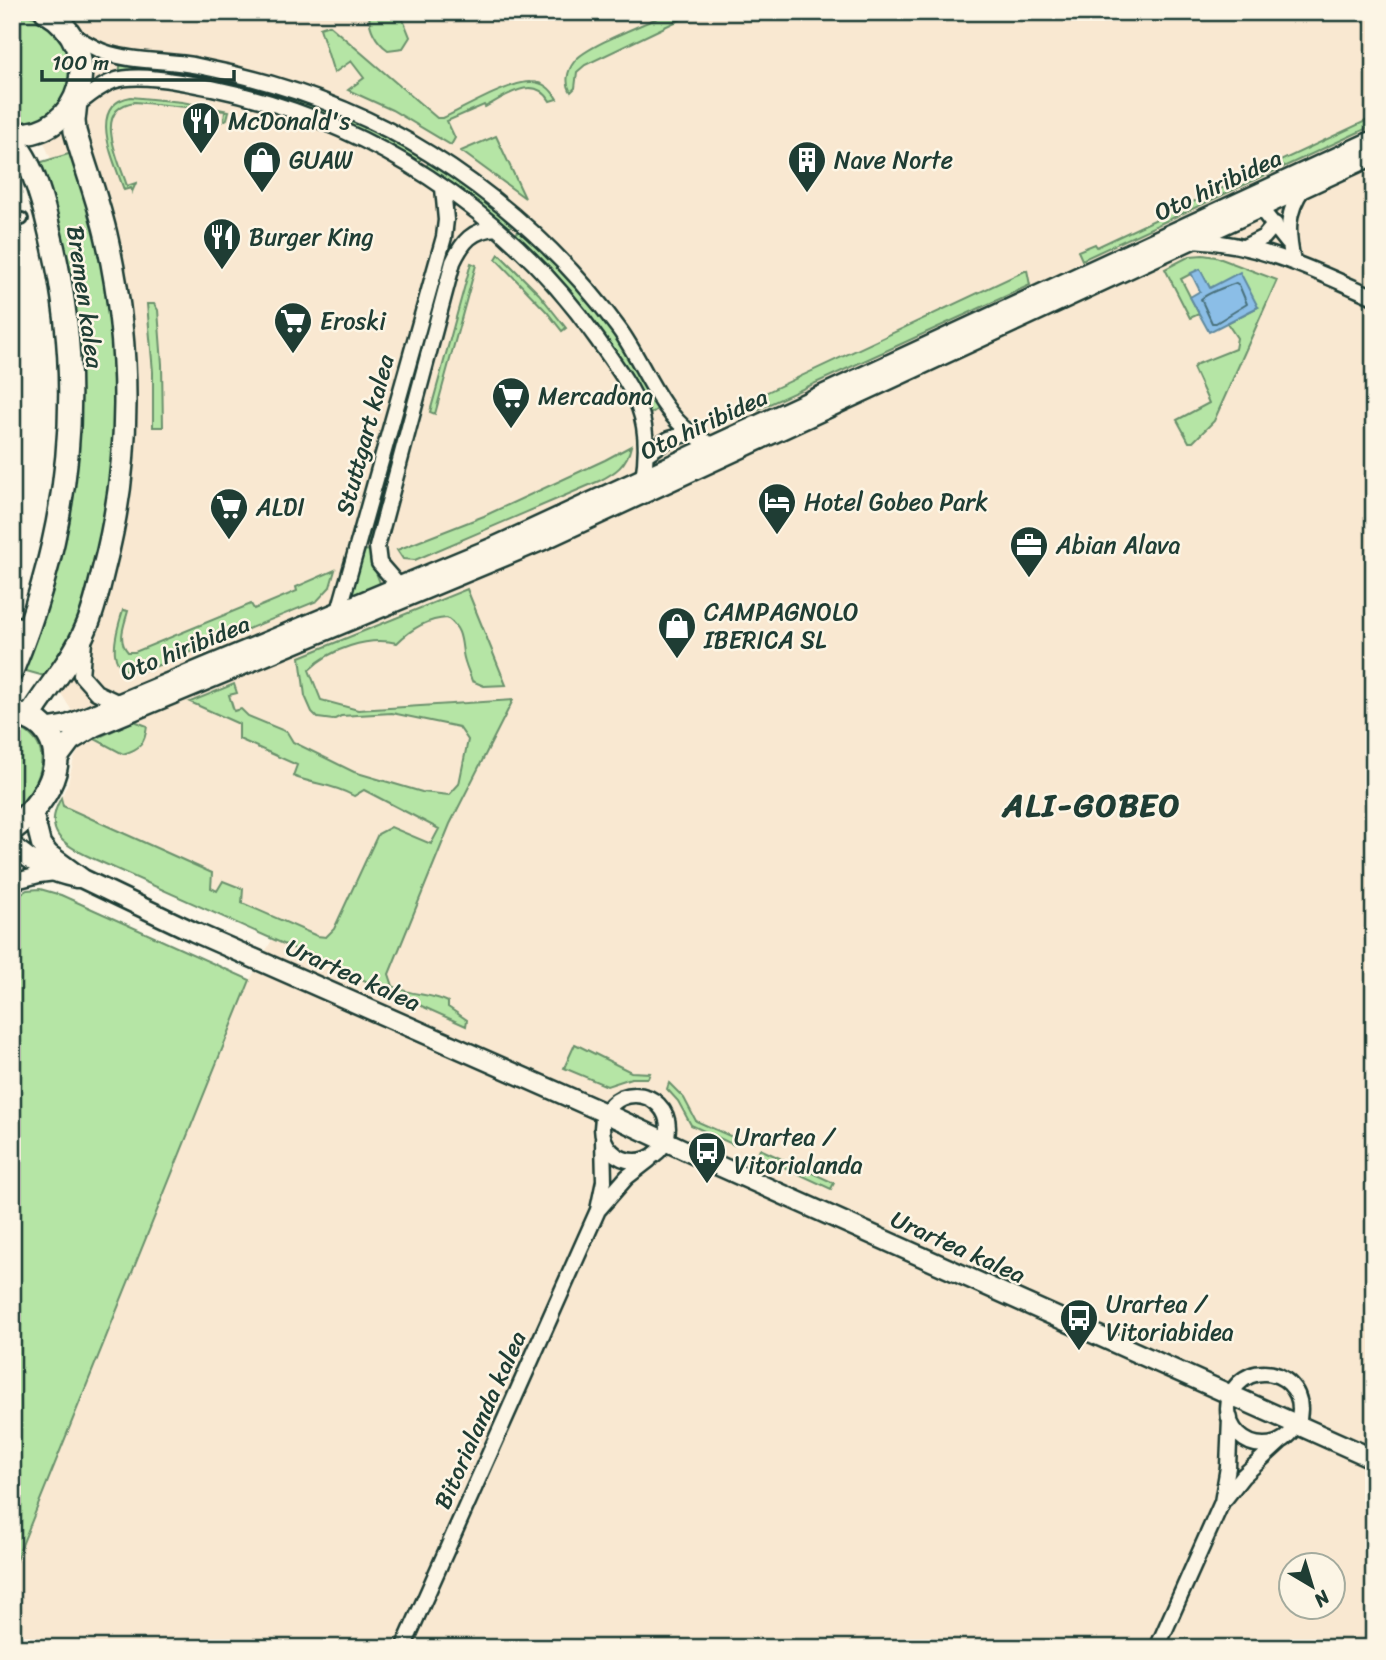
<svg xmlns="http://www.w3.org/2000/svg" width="1386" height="1660" font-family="Sriracha,sans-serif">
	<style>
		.built { fill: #f9e8d1; fill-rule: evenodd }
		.green { fill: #b5e5a5; stroke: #6a916c; stroke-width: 2 }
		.water { fill: #8bbee7; stroke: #608a9f; stroke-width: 2 }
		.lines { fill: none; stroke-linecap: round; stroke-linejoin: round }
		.shore { stroke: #4a717c; stroke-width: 2 }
		.pedestrian-casing { stroke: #1f3d34; stroke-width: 16 }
		.minor-casing { stroke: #1f3d34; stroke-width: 19 }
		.tertiary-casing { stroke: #1f3d34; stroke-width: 23 }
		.secondary-casing { stroke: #1f3d34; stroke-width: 26 }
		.primary-casing { stroke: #1f3d34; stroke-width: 28 }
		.pedestrian { stroke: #fcf5e5; stroke-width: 10 }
		.minor { stroke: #fcf5e5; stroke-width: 14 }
		.tertiary { stroke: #fcf5e5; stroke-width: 18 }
		.secondary { stroke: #fcf5e5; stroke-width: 21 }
		.primary { stroke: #fcf5e5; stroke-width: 23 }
		.labels { text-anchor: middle; stroke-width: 5; stroke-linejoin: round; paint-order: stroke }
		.poi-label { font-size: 24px; fill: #1f3d34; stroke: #fcf5e5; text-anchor: start }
		.street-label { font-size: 24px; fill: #1f3d34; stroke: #fcf5e5 }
		.district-label { font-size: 32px; font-weight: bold; letter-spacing: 2px; fill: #1f3d34; stroke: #fcf5e5 }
	</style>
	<rect width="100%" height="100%" fill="#fcf5e5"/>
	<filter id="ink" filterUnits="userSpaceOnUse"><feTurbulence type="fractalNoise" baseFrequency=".0143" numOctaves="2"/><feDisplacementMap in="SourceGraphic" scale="14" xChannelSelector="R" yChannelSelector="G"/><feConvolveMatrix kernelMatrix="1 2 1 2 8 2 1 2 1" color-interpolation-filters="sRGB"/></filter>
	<g filter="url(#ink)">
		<path class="built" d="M12,12H1374V1648H12V1571L250,980L279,927L67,816L61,798L68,783L74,759L79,750L90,740L39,658L81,231L12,66ZM1292,1566H1334V1608H1292Z"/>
		<path class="green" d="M370,12H400L410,37L403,48L388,50C376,42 367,26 370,12Z
			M671,12H696L585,65L577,72L575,88L571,92C565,83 567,71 574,62C585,46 650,22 671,12Z
			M12,14C71,12 94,88 44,119C35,124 22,124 12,126Z
			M329,25L437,118H443C462,109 511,81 531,82C544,82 551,89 557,99L550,101C534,74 506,96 485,107L484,105L447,121L455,138L451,145L392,110L348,90L364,78L351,61L334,73L320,28Z
			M121,60L185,68L318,102L424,155L417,164L338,123L119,74Z
			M131,97L182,102L229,111L227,119L224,121L225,111L135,102C91,108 119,160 127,186L136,183L132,192L131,188L124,190C115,162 85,105 131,97Z
			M1374,117V125L1082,260L1078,251L1095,244L1097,247Z
			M496,136L525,198L461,151Z
			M72,153C80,181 89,208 95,236C122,348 123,490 85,600C76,628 62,652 48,677L19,669L75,414L35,164Z
			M431,159L515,221L507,231L424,170Z
			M521,228L590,301L616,335L660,407L649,415L634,386L513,237Z
			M499,254L539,294L566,328L562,331L547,312L496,259Z
			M1203,255L1216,257L1277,280L1214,421L1193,442H1189L1177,420L1209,403L1193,368L1197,364L1235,349L1237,338L1227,323L1258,307L1210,288L1200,269L1181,279L1199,314L1190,318L1165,269L1190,256Z
			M471,263L476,265L435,414L430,412Z
			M1027,270L1030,285L752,412L746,402Z
			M147,304H154L158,310L162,364L163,427H153V372Z
			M406,397L411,399L373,545L366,543Z
			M631,446C627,465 615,473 599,481L415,560L403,559L397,550L484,516L605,460Z
			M364,550L372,551L375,570L382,588L348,601Z
			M335,570L330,587L317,601L149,669C101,682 115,635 123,610L128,611C124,626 117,640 128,652H135L251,604L254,609L297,591L296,587Z
			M467,589L506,685L484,686L472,681C469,672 464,662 463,653C461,638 461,628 447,618C427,619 411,629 397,643C368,636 330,649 309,670L321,700L358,710L513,700L450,824L389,974L393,986C411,996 431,993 448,1002V1007L467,1020L466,1026L92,858C63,845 42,832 61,798L63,806L212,873L211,888L217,891L223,881L243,889L242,903L317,936L326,937L334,929L378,834L391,827L431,844L439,829L364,790L354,796C331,783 314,785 293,776L297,765L239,739V724L190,702L234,684L237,693L229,695L234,711L241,709L248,716L287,732L293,742L354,772L422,792L449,795L459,784L468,740L459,727L392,713L341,716L333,720L318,718L312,712L305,696L300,657Z
			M134,721L147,726C145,744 140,749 123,754L95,739Z
			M12,728C23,728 29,732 35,740C52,762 32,798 12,812Z
			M40,889L61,895L250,980L12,1570V899L27,890Z
			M575,1044L631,1072L650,1073L648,1078H631L607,1086L564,1068Z
			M669,1083L684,1098L696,1121L737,1139L734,1145L691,1125L678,1101L667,1089Z
			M760,1149L834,1183L831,1189L758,1155Z"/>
		<path class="water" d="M1200,269L1210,288L1240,272L1258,307L1209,332L1190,297L1200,291L1191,273Z"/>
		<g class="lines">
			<path class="shore" d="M1236,283L1239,285L1247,304L1216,323H1212L1201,299C1209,292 1225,287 1236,283Z"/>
			<defs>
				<path id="pedestrian" d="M12,220L22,219"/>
				<path id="minor" d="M71,35C82,40 93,48 104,52C131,62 170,60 198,66C280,82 359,109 430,154C502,199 569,260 619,329C642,360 659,411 691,433C698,438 706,442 714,446
					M73,108C86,98 98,87 113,81C139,72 186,83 212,88C366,120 507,210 597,339C633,390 654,414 643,479
					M1253,203L1265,214L1288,243
					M1192,240C1259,243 1314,270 1374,297
					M1246,246L1264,237L1275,224
					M1293,261C1287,233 1286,212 1303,188
					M648,453L669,439L690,433
					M399,586L379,563L377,547L453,262C463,241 472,230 496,228
					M339,611L444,237L446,220L443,188
					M12,623L30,628
					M84,642L81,675L96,692L117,702
					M12,882L39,875L55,873
					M602 1128a33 33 0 1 1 66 0a33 33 0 1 1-66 0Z
					M599,1209L627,1177L649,1160
					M1228 1409a36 36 0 1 1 72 0a36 36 0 1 1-72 0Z
					M1225,1499L1243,1476L1281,1441
					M403,1648L598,1210L604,1181L603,1139
					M1157,1648L1222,1502L1228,1467L1230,1418"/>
				<path id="tertiary" d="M45,729L67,725L496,546L1374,140
					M56,761L71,741L94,727L539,542L1374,155
					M33,812L41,844L49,854L83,879L194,932L605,1113L719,1166L1374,1459
					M12,845C32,863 51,873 76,878"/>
				<path id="secondary" d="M12,134C83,138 107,47 46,12
					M12,141C33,160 44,206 50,233C87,383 71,529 12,671
					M29,718C47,688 73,660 86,628C95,608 99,587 104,567C132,460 131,346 107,239C99,202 85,167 75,131L74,121L77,92"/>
				<path id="primary" d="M12,715C28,715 41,722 49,735C70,769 38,809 12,829"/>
			</defs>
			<use href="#pedestrian" class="pedestrian-casing"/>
			<use href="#minor" class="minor-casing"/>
			<use href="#tertiary" class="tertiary-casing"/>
			<use href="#secondary" class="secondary-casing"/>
			<use href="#primary" class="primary-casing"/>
			<use href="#pedestrian" class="pedestrian"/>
			<use href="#minor" class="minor"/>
			<use href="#tertiary" class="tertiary"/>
			<use href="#secondary" class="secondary"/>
			<use href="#primary" class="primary"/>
		</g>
	</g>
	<defs>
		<symbol id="restaurant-pin" viewBox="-11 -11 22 30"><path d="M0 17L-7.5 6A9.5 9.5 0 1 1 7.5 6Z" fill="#1f3d34" stroke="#fcf5e5"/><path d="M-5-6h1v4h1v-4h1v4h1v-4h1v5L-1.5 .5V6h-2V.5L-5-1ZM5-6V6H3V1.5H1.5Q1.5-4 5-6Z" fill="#fff"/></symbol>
		<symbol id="shop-pin" viewBox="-11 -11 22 30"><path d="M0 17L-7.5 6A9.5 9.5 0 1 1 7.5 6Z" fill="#1f3d34" stroke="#fcf5e5"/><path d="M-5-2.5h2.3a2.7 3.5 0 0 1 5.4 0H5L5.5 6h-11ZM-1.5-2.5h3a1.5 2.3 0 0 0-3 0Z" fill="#fff"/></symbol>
		<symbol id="building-pin" viewBox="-11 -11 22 30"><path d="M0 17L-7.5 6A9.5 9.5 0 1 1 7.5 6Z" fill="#1f3d34" stroke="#fcf5e5"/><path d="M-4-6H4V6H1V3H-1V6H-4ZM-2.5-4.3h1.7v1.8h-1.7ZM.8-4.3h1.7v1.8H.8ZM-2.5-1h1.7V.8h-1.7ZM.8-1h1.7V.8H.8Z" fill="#fff"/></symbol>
		<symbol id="supermarket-pin" viewBox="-11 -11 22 30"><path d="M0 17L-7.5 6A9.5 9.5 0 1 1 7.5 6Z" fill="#1f3d34" stroke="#fcf5e5"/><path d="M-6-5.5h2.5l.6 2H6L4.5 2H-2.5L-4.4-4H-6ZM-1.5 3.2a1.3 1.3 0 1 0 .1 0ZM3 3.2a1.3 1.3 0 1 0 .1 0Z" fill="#fff"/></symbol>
		<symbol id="hotel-pin" viewBox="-11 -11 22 30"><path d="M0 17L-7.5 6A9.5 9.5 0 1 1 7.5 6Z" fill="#1f3d34" stroke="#fcf5e5"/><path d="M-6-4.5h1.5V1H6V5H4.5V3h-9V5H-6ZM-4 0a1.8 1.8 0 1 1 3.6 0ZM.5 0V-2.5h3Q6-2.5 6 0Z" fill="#fff"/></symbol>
		<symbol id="office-pin" viewBox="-11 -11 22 30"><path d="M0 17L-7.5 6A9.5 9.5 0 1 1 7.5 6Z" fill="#1f3d34" stroke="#fcf5e5"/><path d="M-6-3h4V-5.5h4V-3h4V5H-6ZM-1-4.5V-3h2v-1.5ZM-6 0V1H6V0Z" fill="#fff"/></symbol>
		<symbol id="bus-pin" viewBox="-11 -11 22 30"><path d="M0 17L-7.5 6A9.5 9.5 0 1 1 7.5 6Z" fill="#1f3d34" stroke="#fcf5e5"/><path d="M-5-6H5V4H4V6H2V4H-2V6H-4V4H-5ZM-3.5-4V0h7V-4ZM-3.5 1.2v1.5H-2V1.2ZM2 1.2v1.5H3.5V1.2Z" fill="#fff"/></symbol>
	</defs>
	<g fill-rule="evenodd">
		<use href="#restaurant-pin" x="179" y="99" width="44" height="60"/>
		<use href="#shop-pin" x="240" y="138" width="44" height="60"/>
		<use href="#building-pin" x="785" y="138" width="44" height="60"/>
		<use href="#restaurant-pin" x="200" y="215" width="44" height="60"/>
		<use href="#supermarket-pin" x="271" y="299" width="44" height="60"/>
		<use href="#supermarket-pin" x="489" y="374" width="44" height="60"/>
		<use href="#hotel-pin" x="755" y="480" width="44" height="60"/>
		<use href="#supermarket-pin" x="207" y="485" width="44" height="60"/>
		<use href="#office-pin" x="1007" y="523" width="44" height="60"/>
		<use href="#shop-pin" x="655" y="604" width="44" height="60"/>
		<use href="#bus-pin" x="685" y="1129" width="44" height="60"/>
		<use href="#bus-pin" x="1057" y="1296" width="44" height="60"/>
	</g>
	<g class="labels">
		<g class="poi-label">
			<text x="228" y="129">McDonald's</text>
			<text x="289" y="168">GUAW</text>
			<text x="834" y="168">Nave Norte</text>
			<text x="249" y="245">Burger King</text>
			<text x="320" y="329">Eroski</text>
			<text x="538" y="404">Mercadona</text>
			<text x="804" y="510">Hotel Gobeo Park</text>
			<text x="256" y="515">ALDI</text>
			<text x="1056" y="553">Abian Alava</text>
			<text x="704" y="620">CAMPAGNOLO<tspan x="704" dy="28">IBERICA SL</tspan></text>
			<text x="734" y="1145">Urartea /<tspan x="734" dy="28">Vitorialanda</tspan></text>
			<text x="1106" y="1312">Urartea /<tspan x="1106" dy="28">Vitoriabidea</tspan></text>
		</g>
		<g class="street-label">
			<text transform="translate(1218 185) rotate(-25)" y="8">Oto hiribidea</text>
			<text transform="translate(85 297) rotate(82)" y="8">Bremen kalea</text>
			<text transform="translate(704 424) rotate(-25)" y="8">Oto hiribidea</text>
			<text transform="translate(365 435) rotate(-75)" y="8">Stuttgart kalea</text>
			<text transform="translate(185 648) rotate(-22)" y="8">Oto hiribidea</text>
			<text transform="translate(353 975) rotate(24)" y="8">Urartea kalea</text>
			<text transform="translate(958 1247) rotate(24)" y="8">Urartea kalea</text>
			<text transform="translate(480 1420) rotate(-66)" y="8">Bitorialanda kalea</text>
		</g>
		<g class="district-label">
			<text x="1092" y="816">ALI-GOBEO</text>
		</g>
	</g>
	<rect width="1386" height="1660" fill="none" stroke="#fcf5e5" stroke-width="42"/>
	<rect x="21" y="21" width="1344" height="1618" fill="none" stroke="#1f3d34" stroke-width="2.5" filter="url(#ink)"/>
	<g transform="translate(1312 1586) rotate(142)"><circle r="33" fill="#fcf5e5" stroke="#a4ab9e" stroke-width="2"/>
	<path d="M0-5L12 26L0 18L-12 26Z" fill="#1f3d34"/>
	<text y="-10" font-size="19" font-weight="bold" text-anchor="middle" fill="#1f3d34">N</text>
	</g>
	<path d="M42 70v10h192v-10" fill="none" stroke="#1f3d34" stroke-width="3.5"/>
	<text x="52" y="70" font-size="21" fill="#1f3d34" stroke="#fcf5e5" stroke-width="5" paint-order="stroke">100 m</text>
</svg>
